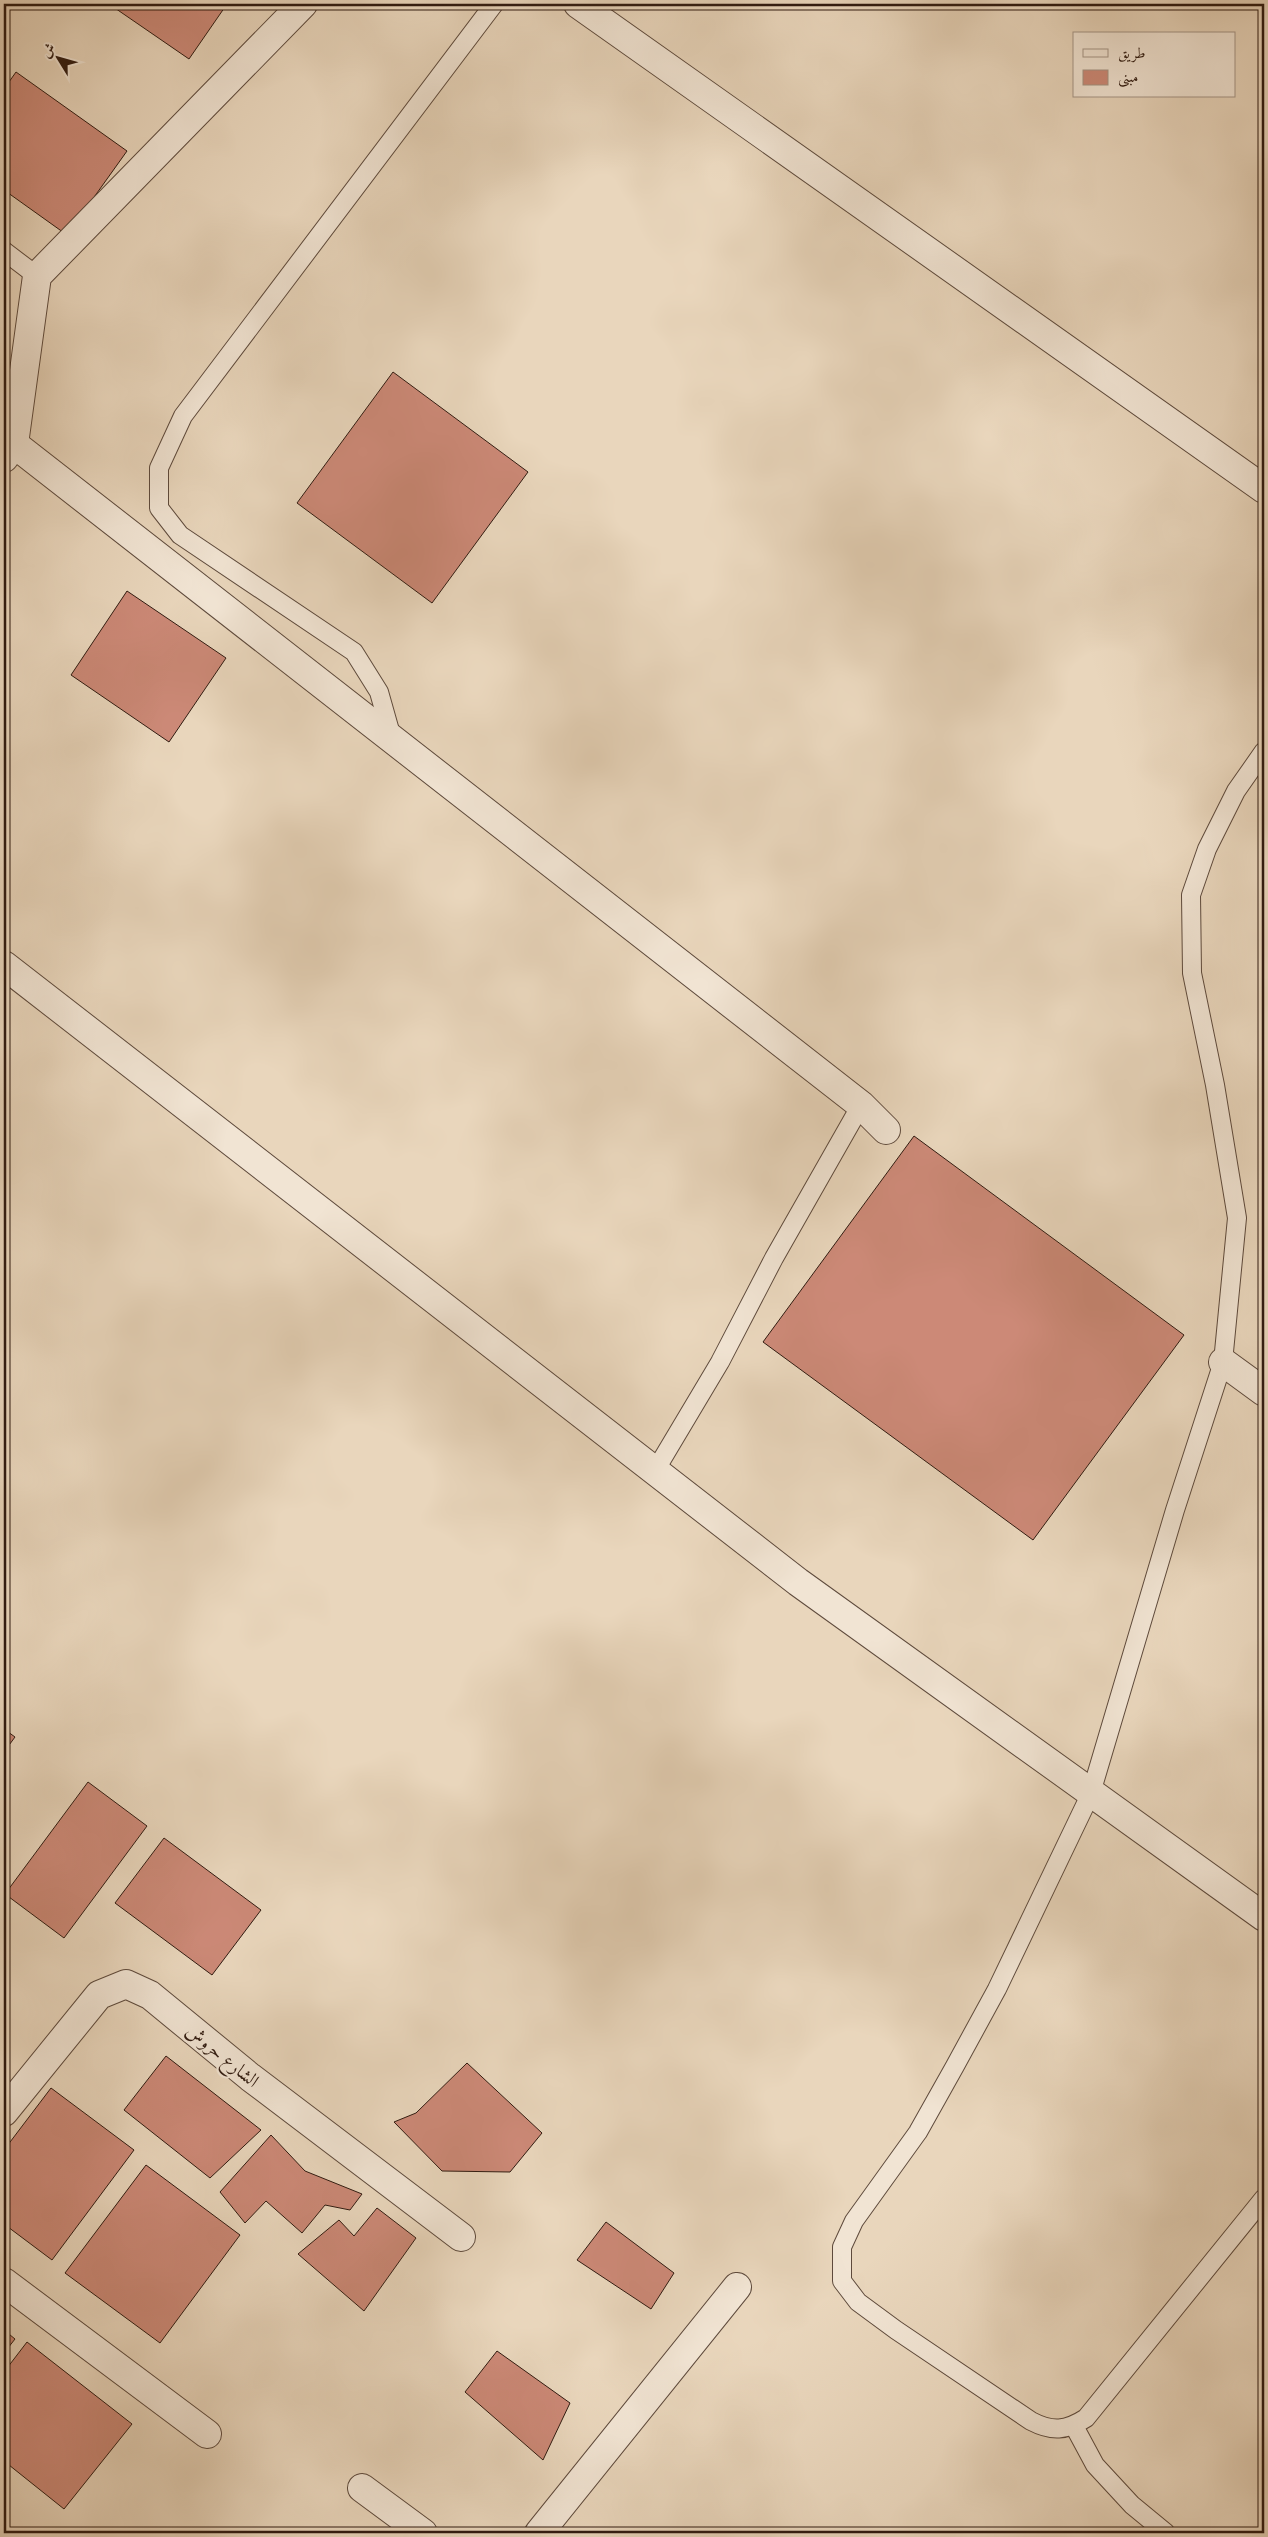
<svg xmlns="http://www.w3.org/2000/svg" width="1268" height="2537" font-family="'IM FELL English',Amiri,serif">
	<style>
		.building { fill: #cc8977; stroke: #301b11 }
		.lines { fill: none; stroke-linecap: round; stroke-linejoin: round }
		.lane-casing { stroke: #5e4a3c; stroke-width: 20 }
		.street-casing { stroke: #5e4a3c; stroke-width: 30 }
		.lane { stroke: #f1e4d3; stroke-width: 18 }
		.street { stroke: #f1e4d3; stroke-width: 28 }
		.labels { text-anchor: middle; stroke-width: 4.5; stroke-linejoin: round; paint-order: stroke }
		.street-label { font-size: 19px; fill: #301b11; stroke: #f1e4d3 }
	</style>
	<rect width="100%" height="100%" fill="#e9d6bc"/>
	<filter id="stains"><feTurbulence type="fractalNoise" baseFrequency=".004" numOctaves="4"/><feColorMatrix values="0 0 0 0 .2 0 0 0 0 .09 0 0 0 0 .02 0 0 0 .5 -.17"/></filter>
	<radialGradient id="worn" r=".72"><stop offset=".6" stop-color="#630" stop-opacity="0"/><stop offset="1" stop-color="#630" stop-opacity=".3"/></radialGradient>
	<path class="building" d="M109,4H227L189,59Z
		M16,72L127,151L67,235L4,190V89Z
		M393,372L528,472L432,603L297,503Z
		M127,591L226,658L169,742L71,675Z
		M914,1136L1184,1335L1033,1540L763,1342Z
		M4,1729L15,1737L4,1752Z
		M88,1782L147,1826L64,1938L5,1894Z
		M164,1838L261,1910L212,1975L115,1903Z
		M166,2056L261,2130L210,2178L124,2110Z
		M467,2063L542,2133L510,2172L442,2171L394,2122L416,2113Z
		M51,2088L134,2150L52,2260L4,2224V2150Z
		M271,2135L305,2171L362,2194L350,2210L325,2205L302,2233L266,2201L245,2223L220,2192Z
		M146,2165L240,2235L160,2343L65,2273Z
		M377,2208L416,2238L364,2311L298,2254L339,2220L354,2236Z
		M606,2222L674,2273L651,2309L577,2260Z
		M4,2330L15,2339L4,2353Z
		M27,2342L132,2424L64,2509L4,2461V2372Z
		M497,2351L570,2403L543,2460L465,2392Z"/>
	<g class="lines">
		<defs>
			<path id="lane" d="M4,251L37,276
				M392,738L379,692L354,652L180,535L159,508V468L183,416L494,4
				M1264,751L1236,791L1207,849L1191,895L1192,973L1215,1085L1237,1218L1223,1362L1175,1510L1091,1793L997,1989L955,2066L918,2132L854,2221L842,2247V2281L858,2302L896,2330L1031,2421C1052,2432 1066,2431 1086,2418L1264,2198
				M655,1471L720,1362L774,1258L861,1105
				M1074,2426L1095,2465L1132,2505L1166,2533"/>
			<path id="street" d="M578,4L1264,489
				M14,444L861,1105L886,1130
				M4,458L14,444L37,276L303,4
				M4,965L798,1582L1264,1917
				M1223,1362L1264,1392
				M4,2112L99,1995L126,1984L150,1995L250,2077L461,2237
				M4,2282L207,2434
				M362,2488L423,2533
				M539,2533L737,2287"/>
		</defs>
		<use href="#lane" class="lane-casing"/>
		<use href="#street" class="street-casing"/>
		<use href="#lane" class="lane"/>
		<use href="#street" class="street"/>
	</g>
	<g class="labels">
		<g class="street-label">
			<text transform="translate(223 2055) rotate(39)" y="7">الشارع حروش</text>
		</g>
	</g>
	<rect width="1268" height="2537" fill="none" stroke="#e9d6bc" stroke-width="20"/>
	<rect x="5" y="5" width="1258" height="2527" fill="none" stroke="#301b11" stroke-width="2.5"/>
	<rect x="10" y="10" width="1248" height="2517" fill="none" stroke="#301b11"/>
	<rect x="1073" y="32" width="162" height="65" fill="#f1e4d3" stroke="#a49485"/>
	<rect x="1083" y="49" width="25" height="8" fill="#f1e4d3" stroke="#a49485"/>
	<text x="1118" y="58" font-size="15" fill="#301b11">طريق</text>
	<rect x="1083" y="70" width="25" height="15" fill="#cc8977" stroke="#a49485"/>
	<text x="1118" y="82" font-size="15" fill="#301b11">مبنى</text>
	<g transform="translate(58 58) rotate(307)" stroke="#f1e4d3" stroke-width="4" paint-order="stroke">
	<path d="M0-4L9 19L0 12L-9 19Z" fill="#301b11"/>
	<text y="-8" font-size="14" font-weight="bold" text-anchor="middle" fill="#301b11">ش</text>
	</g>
	<rect width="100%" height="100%" filter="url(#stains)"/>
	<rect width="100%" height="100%" fill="url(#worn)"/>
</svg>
